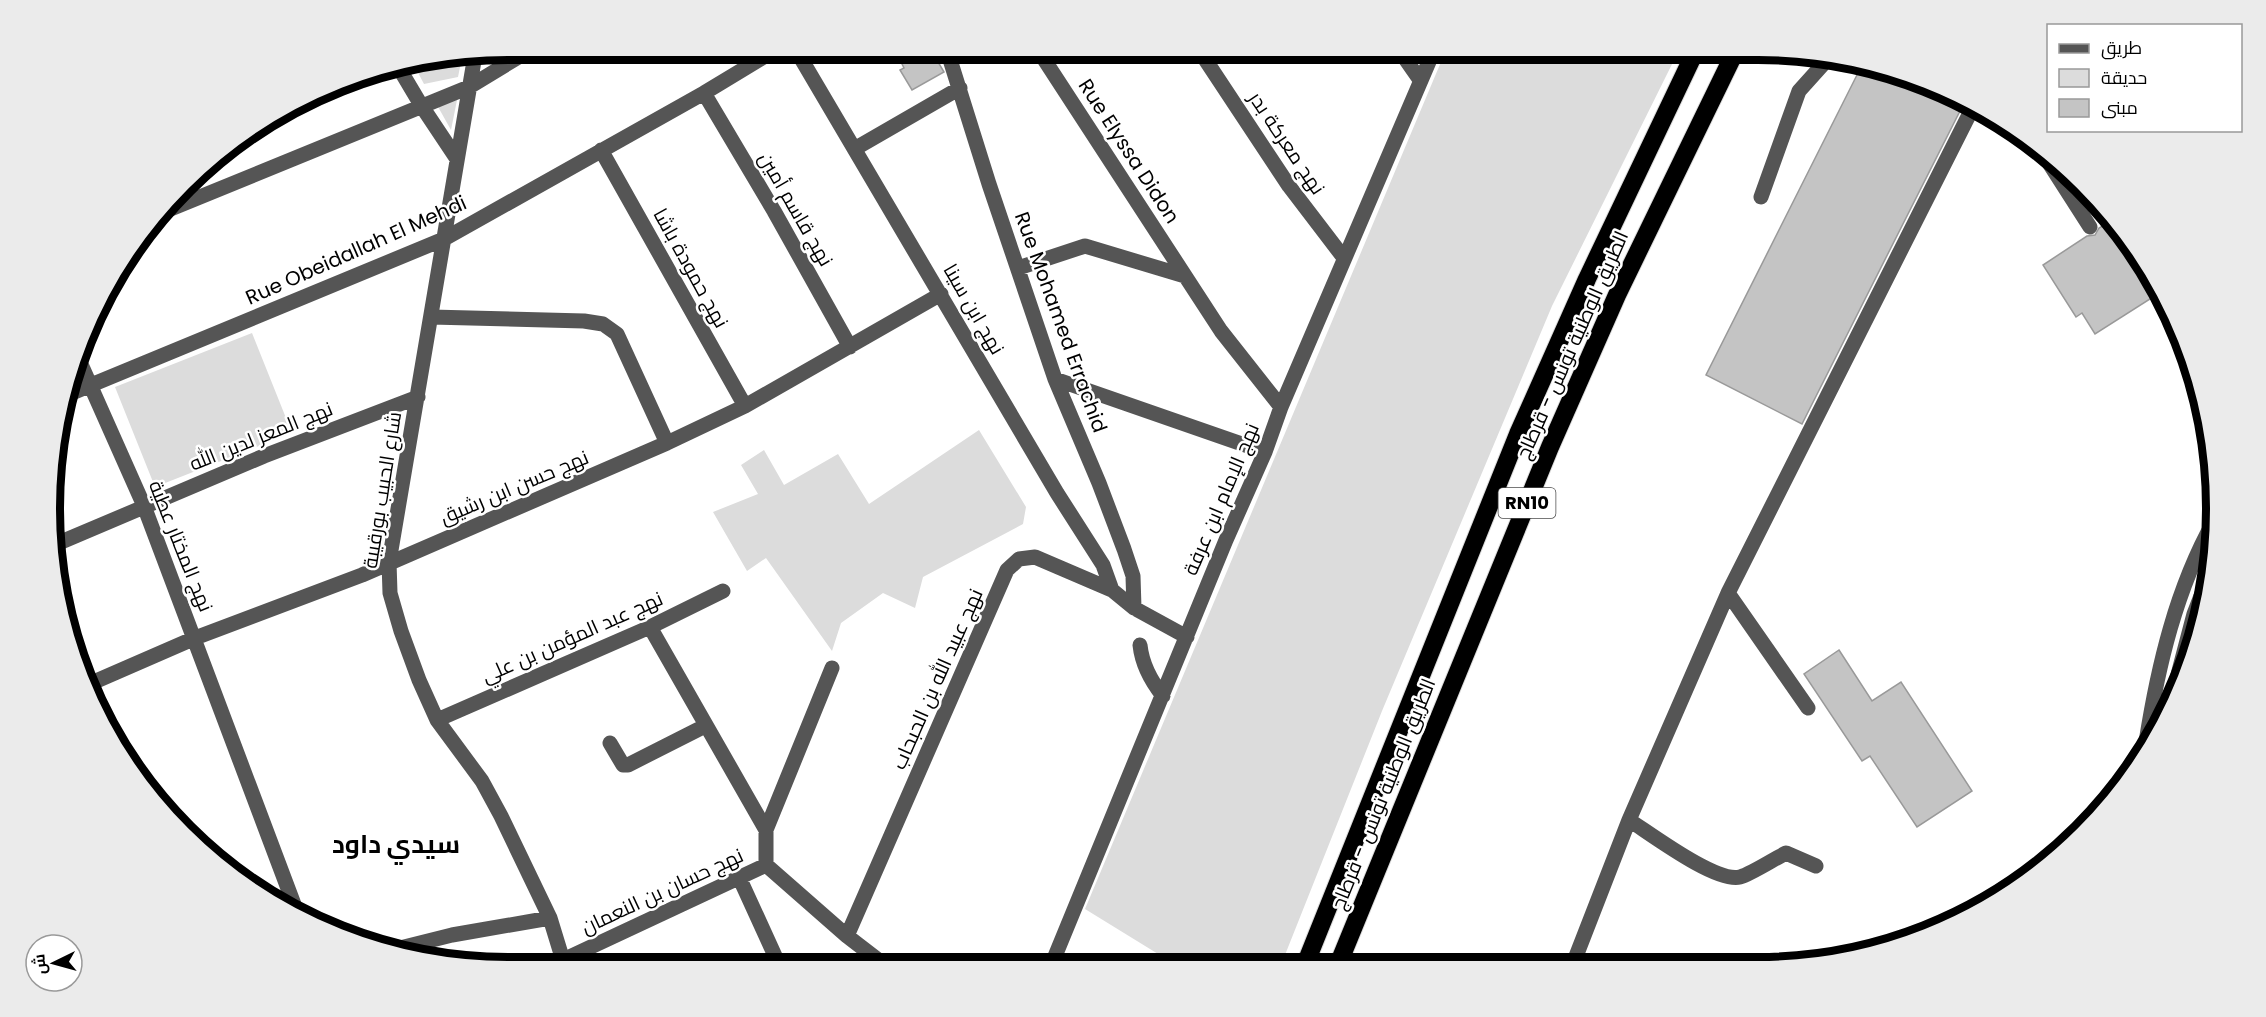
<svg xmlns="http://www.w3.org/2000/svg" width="2266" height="1017" font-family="Poppins,Cairo,sans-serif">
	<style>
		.green { fill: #dcdcdc }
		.building { fill: #c4c4c4; stroke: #999; stroke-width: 1.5 }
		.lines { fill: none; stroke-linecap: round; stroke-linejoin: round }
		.highway-casing { stroke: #dbdbdb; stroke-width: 20 }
		.minor { stroke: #555; stroke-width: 15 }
		.highway { stroke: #000; stroke-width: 18 }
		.labels { text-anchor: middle; stroke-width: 5; stroke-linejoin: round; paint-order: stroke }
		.shield { fill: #fff; stroke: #4c4c4c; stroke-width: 1.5 }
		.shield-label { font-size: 18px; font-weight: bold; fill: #000 }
		.street-label { font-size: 20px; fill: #000; stroke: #fff }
		.district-label { font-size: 26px; font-weight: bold; fill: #000; stroke: #fff }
		.rim { fill: none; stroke: #000; stroke-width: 8 }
	</style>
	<rect width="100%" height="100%" fill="#fff"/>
	<path class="green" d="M1446,50H1679L1552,306L1382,711L1281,965H1176L1085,909Z
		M462,57L458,77L424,84L414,65Z
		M457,100L451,130L437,105Z
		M252,333L292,433L155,487L115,387Z
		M979,430L1026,507L1023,524L923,577L915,608L883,593L841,623L832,651L766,558L747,571L713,512L758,494L741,465L764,450L784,485L838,454L869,504Z"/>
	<path class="building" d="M909,50H931L944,72L912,90L900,70L904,68L898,56Z
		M1861,67L1905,74L1965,101L1802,424L1706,375Z
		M2113,220L2122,229L2161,292L2095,334L2082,313L2076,317L2043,265L2087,236L2095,235L2099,228Z
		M1839,650L1872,701L1901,682L1972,791L1917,827L1870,756L1862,761L1804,674Z"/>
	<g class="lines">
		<defs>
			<path id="highway" d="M1305,965L1518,434L1587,279L1696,50
				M1338,965L1550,447L1617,295L1736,50"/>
		</defs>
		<use href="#highway" class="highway-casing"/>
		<path class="minor" d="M796,50L1057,493L1103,565L1112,590
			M947,50L989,184L1055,379L1099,483L1124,549L1133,576L1134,608
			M1038,50L1221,331L1281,407
			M1199,50L1289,186L1344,258
			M1399,50L1420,80
			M475,55L389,562L390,593L401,631L419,680L437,720L482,781L501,816L550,918L565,967
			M399,68L421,105L457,159
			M704,93L774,211L850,347
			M856,148L960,88
			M2040,149L2090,227
			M601,150L745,406
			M1761,197L1799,91L1826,61
			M168,210L469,87L530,50
			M1018,268L1085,246L1185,276
			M431,317L584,321L603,324L617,334L667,443
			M80,362L144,506L298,915
			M1055,379L1265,452
			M67,395L444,239L704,93L775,50
			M54,545L264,456L418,397
			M1728,593L1808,708
			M650,627L766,830
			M1140,645C1142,664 1151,681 1163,696
			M87,685L195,638L362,575L667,443L745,406L941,294
			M2174,690L2194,614L2213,565
			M437,720L650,627L723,591
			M2146,742C2158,666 2176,589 2214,521
			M610,743L623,765H628L705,726
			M1629,820C1651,834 1716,883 1740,877C1751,874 1774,859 1786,853L1816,866
			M766,865V830L832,668
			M739,877L776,958
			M847,936L1007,570L1019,559L1035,557L1112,590L1134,608L1187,637
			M396,949L452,935L550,918
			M563,960L766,865L847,936L886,966
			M1573,964L1629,820L1728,593L1974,105
			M1051,966L1226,540L1265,452L1281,407L1434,50"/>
		<use href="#highway" class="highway"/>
	</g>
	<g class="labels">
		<rect class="shield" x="1498.5" y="488" width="57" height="30" rx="4.5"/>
		<g class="shield-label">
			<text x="1527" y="509">RN10</text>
		</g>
		<g class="street-label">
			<text transform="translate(1287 143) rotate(56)" y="7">نهج معركة بدر</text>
			<text transform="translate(1129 151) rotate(57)" y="7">Rue Elyssa Didon</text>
			<text transform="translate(796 209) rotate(60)" y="7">نهج قاسم أمين</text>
			<text transform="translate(356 250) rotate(-24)" y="7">Rue Obeidallah El Mehdi</text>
			<text transform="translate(691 268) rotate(61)" y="7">نهج حمودة باشا</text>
			<text transform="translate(974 309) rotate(60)" y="7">نهج ابن سينا</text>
			<text transform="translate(1061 322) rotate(70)" y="7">Rue Mohamed Errachid</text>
			<text transform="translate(1572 345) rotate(-66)" y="7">الطريق الوطنية تونس - قرطاج</text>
			<text transform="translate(261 436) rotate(-22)" y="7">نهج المعز لدين الله</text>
			<text transform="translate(514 487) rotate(-23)" y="7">نهج حسن ابن رشيق</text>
			<text transform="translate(382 490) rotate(-81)" y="7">شارع الحبيب بورقيبة</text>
			<text transform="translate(1221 499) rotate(-67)" y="7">نهج الإمام ابن عرفة</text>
			<text transform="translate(181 546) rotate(68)" y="7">نهج المختار عطية</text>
			<text transform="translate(572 637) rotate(-24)" y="7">نهج عبد المؤمن بن علي</text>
			<text transform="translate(937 679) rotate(-66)" y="7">نهج عبيد الله بن الحبحاب</text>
			<text transform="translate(1383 794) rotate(-68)" y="7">الطريق الوطنية تونس - قرطاج</text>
			<text transform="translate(662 891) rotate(-25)" y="7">نهج حسان بن النعمان</text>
		</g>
		<g class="district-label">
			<text x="396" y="853">سيدي داود</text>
		</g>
	</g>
	<path d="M0 0H2266V1017H0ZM508 60H1758A448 448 0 0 1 2206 508V509A448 448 0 0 1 1758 957H508A448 448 0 0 1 60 509V508A448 448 0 0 1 508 60Z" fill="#ebebeb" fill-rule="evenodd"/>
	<path class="rim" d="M508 60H1758A448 448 0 0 1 2206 508V509A448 448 0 0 1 1758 957H508A448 448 0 0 1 60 509V508A448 448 0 0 1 508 60Z"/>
	<rect x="2047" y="24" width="195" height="108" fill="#ffffff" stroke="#999999" stroke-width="1.5"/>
	<rect x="2059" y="44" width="30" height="9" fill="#555555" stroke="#999999" stroke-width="1.5"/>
	<text x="2101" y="54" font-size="18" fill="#000000">طريق</text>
	<rect x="2059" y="69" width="30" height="18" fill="#dcdcdc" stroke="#999999" stroke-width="1.5"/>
	<text x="2101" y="84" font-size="18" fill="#000000">حديقة</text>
	<rect x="2059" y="99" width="30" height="18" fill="#c4c4c4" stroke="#999999" stroke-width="1.5"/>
	<text x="2101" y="114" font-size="18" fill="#000000">مبنى</text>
	<g transform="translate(54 963) rotate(265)"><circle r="28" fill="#ffffff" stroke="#999999" stroke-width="1.5"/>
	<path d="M0-4.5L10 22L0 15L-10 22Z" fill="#000000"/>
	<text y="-9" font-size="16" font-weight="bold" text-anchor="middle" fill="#000000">ش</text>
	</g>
</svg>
